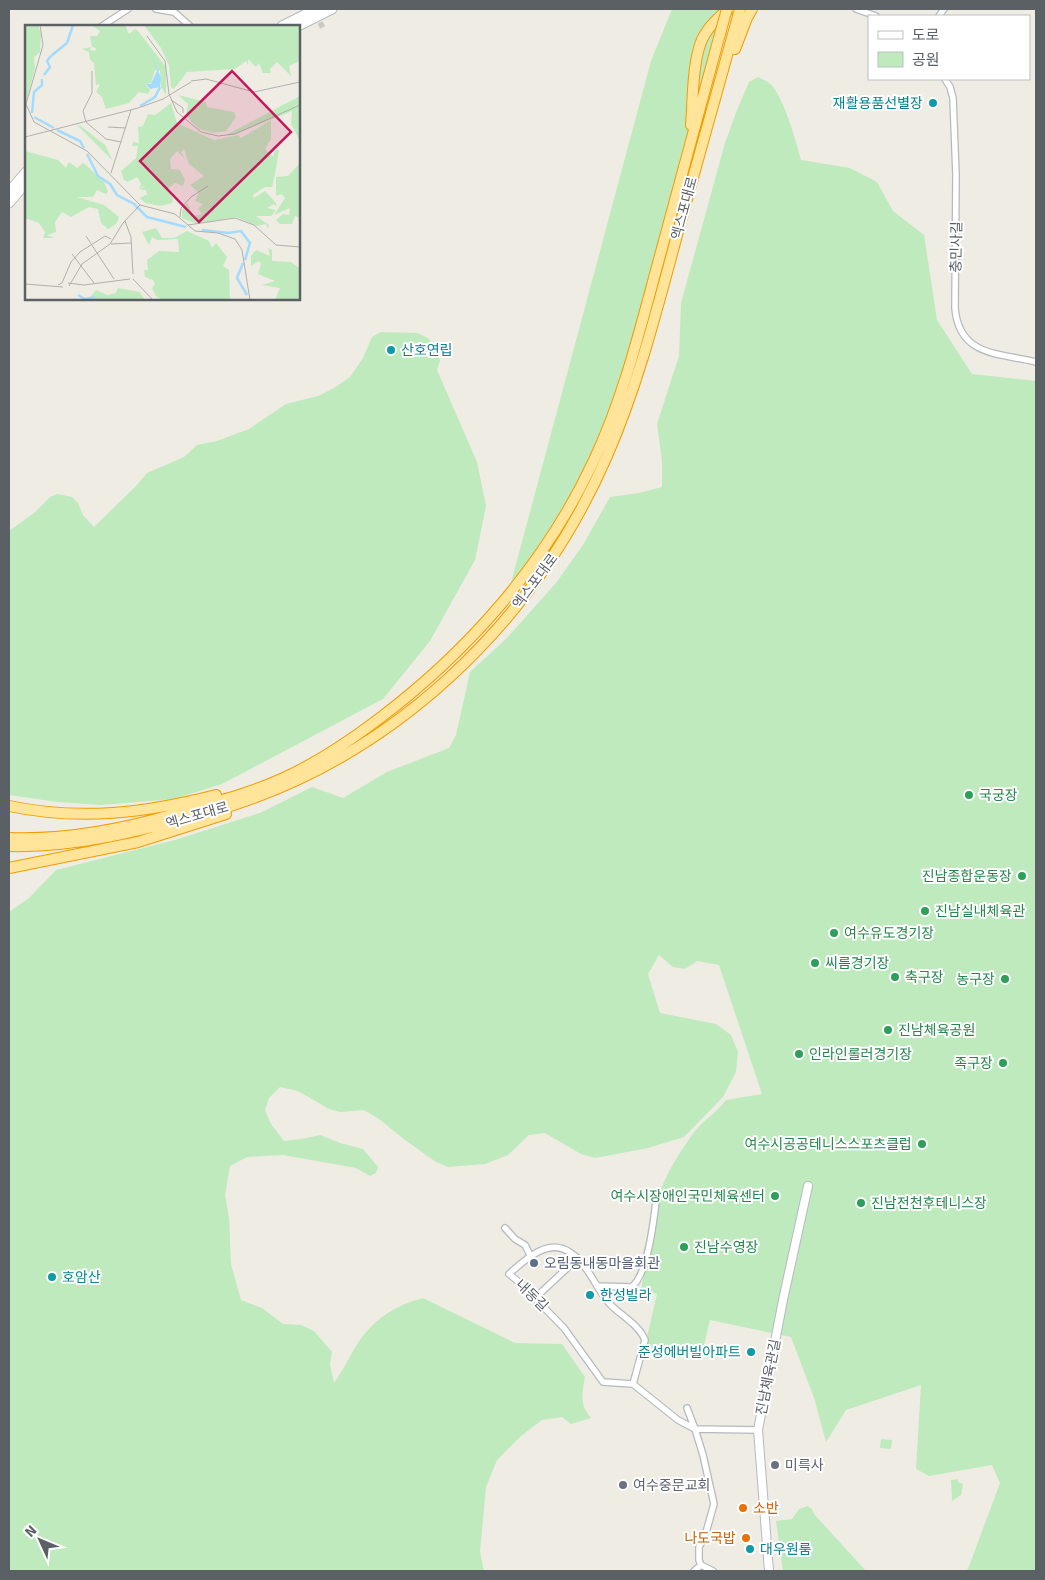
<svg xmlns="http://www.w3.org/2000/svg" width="1045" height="1580" font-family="Signika,'Noto Sans KR',sans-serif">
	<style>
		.green { fill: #bfeabd }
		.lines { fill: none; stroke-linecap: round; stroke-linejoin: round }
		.minor-tunnel { stroke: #cac9c4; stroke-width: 5.5; stroke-dasharray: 5.5 3; stroke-linecap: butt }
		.minor-casing { stroke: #b6babf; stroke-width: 8 }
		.tertiary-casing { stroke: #b6babf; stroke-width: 10 }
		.secondary-casing { stroke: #b6bbc1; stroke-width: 11 }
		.trunk-casing { stroke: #f29c00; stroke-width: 12 }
		.minor { stroke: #fff; stroke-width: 5.5 }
		.tertiary { stroke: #fff; stroke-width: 8 }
		.secondary { stroke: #fff; stroke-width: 9 }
		.trunk { stroke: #ffe499; stroke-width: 10 }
		.trunk-bridge-casing { stroke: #f29c00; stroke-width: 12; stroke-linecap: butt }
		.trunk-bridge { stroke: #ffe499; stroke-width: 10 }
		.culture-dot { fill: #0f9aa8; stroke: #fff; stroke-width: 2 }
		.leisure-dot { fill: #2e9e5b; stroke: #fff; stroke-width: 2 }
		.service-dot { fill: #5c6f8a; stroke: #fff; stroke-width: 2 }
		.worship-dot { fill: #6b7280; stroke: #fff; stroke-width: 2 }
		.food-dot { fill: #e8710a; stroke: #fff; stroke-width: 2 }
		.labels { text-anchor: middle; stroke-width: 4; stroke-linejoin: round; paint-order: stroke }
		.culture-label { font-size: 14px; fill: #0d838f; stroke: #fff; text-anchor: start }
		.street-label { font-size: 14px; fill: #5b6065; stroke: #fff }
		.leisure-label { font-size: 14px; fill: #27864d; stroke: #fff; text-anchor: start }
		.service-label { font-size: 14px; fill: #4e5e75; stroke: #fff; text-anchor: start }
		.worship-label { font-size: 14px; fill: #5b616d; stroke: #fff; text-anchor: start }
		.food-label { font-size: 14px; fill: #c56008; stroke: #fff; text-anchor: start }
		.inset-river { fill: none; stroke: #a3dbff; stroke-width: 2.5 }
		.inset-road { fill: none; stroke: #b0b0ad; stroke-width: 1 }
		.view { fill: #c2185b; fill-opacity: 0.15; stroke: #c2185b; stroke-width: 2.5 }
		.inset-edge { fill: none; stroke: #5b6065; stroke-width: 2.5 }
	</style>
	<rect width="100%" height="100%" fill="#efece3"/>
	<path class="green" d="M672,9H731L630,359L612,435L568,529L528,583L508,594L651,61Z
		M758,77C761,79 766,80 769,83C783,93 796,142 801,160L850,168L877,182L893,211L924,235L937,320L972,374L1036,381V1571H964L968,1569L1000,1483L992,1465L929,1476L916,1469L921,1385L846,1410L826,1442L814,1398L791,1337L710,1320L701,1358L645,1346L657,1294L641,1289L661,1189C669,1169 682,1148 695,1131C704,1120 717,1112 726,1100L762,1094L719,965L697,961L685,969L673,967L659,955L648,974L660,1013L716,1024L731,1035L738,1052L736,1072L723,1097L684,1137L648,1148L595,1158L581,1154L545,1133L529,1135L508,1155L485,1164L448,1167L436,1162L405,1140L379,1119L364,1110L340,1112L329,1109L298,1091L280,1087L269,1098L265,1110L271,1124L284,1141L302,1139L320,1135L340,1143L363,1149L378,1167L376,1173L370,1176L356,1168L283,1155L247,1157L230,1166L225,1195L229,1217L231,1264L241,1300L262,1308L283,1324L301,1325L314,1331L332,1352L330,1364L334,1383C344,1369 351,1353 360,1340C375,1318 398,1304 423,1298L515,1343L562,1344L585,1377C582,1394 579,1404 591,1418L571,1424L562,1417L542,1420L521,1436L497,1460L486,1487L480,1552L484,1571H9V912L29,898L56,870L175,840L260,813L312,787L343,798L387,772L449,748L456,735L470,672L506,639L556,583L583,545L610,497L639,493L662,487V461L657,424L679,356L681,303L725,143L737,110L749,82Z
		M381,332L417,333L428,338L439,352L440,361L437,370L477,462L486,506L475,560L430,641L383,699L222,784L174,799L102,805L57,802L9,795V531L34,513L50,497L57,494L72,497L78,503L83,515L94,527L137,485L147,473L184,457L197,445L217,441L249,429L286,404L318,396L334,388L350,377L363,358L372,337Z
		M881,1439L892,1440L891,1449L880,1448Z
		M958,1479V1482L963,1484L961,1495L952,1501L951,1480Z
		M808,1506L812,1509L814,1514L866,1571H783L776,1521L792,1519L799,1509Z"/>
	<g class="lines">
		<path class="minor-tunnel" d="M316,15L323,28"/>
		<defs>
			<path id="minor" d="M156,9L174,12L190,26
				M856,9L876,16
				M939,16L944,9
				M102,26L128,9
				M945,79L950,87L953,98L956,175L955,308C959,356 998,353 1036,362
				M505,1228L515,1239L525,1245L530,1255
				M597,1286L631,1287C647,1278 654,1219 656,1201
				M535,1298L578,1258
				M633,1384L645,1340C639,1324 619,1315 608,1302C600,1292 594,1280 587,1270C560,1231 537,1249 509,1274L520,1283L564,1328L603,1382L633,1384L678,1420L695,1429L703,1455L714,1504L705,1536L699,1547V1560L701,1565L713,1571
				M687,1408L695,1429L758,1430
				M694,1571L701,1565"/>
			<path id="tertiary" d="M769,1571L758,1430L783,1300L808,1186"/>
			<path id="secondary" d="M282,26L316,9
				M298,26L332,9
				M9,192L26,172
				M9,203L26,183"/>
			<path id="trunk" d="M735,49L747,18L752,9
				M691,125C693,101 692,54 705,34C711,24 720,16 729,9
				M9,806C81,821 145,813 216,795
				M9,838C66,840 124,829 178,813C216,802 255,792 290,775C321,760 348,742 376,721C467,653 546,564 594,460C622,401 638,337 655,274C677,194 698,114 720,34
				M9,846C79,848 147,829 214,811C391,760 534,624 607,456C639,383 658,305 679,228C699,155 720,82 740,9
				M9,868L138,842L226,814"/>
		</defs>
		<use href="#minor" class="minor-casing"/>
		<use href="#tertiary" class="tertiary-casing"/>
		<use href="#secondary" class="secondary-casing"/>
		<use href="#trunk" class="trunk-casing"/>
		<use href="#minor" class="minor"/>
		<use href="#tertiary" class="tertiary"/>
		<use href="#secondary" class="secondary"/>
		<use href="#trunk" class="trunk"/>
		<defs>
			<path id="trunk-bridge" d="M720,34L727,9"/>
		</defs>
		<use href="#trunk-bridge" class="trunk-bridge-casing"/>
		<use href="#trunk-bridge" class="trunk-bridge"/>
	</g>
	<g class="culture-dot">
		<circle cx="933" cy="103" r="5"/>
		<circle cx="391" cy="350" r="5"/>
		<circle cx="52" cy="1277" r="5"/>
		<circle cx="590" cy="1295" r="5"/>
		<circle cx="751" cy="1352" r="5"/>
		<circle cx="750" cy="1549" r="5"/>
	</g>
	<g class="leisure-dot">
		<circle cx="969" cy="795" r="5"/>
		<circle cx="1022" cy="876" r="5"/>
		<circle cx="925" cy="911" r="5"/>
		<circle cx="834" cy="933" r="5"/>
		<circle cx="815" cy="963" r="5"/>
		<circle cx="895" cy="977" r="5"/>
		<circle cx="1005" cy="979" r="5"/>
		<circle cx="888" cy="1030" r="5"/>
		<circle cx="799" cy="1054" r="5"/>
		<circle cx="1003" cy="1063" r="5"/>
		<circle cx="922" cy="1144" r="5"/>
		<circle cx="775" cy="1196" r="5"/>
		<circle cx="861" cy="1203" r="5"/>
		<circle cx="684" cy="1247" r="5"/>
	</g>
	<circle class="service-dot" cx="534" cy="1263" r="5"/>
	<g class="worship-dot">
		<circle cx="775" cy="1465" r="5"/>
		<circle cx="623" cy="1485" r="5"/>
	</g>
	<g class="food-dot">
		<circle cx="743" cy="1508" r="5"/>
		<circle cx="746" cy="1538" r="5"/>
	</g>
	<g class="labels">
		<g class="culture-label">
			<text x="923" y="108" text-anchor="end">재활용품선별장</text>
			<text x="401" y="355">산호연립</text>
			<text x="62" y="1282">호암산</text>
			<text x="600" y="1300">한성빌라</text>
			<text x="741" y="1357" text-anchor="end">준성에버빌아파트</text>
			<text x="760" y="1554">대우원룸</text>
		</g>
		<g class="street-label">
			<text transform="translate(684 208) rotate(-75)" y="5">엑스포대로</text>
			<text transform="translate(956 247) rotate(-89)" y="5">충민사길</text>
			<text transform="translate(535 581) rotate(-53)" y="5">엑스포대로</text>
			<text transform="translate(197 815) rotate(-16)" y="5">엑스포대로</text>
			<text transform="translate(532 1295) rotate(44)" y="5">내동길</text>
			<text transform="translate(768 1377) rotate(-79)" y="5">진남체육관길</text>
		</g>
		<g class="leisure-label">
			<text x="979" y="800">국궁장</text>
			<text x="1012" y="881" text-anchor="end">진남종합운동장</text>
			<text x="935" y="916">진남실내체육관</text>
			<text x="844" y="938">여수유도경기장</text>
			<text x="825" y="968">씨름경기장</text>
			<text x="905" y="982">축구장</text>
			<text x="995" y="984" text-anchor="end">농구장</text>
			<text x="898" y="1035">진남체육공원</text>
			<text x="809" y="1059">인라인롤러경기장</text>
			<text x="993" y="1068" text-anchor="end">족구장</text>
			<text x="912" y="1149" text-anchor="end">여수시공공테니스스포츠클럽</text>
			<text x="765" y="1201" text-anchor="end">여수시장애인국민체육센터</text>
			<text x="871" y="1208">진남전천후테니스장</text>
			<text x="694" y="1252">진남수영장</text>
		</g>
		<g class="service-label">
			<text x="544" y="1268">오림동내동마을회관</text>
		</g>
		<g class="worship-label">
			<text x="785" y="1470">미륵사</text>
			<text x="633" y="1490">여수중문교회</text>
		</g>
		<g class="food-label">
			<text x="753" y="1513">소반</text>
			<text x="736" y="1543" text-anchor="end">나도국밥</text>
		</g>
	</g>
	<g transform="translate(25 25)">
		<rect width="275" height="275" fill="#efece3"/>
		<path d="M0,0H13L16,9L15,27L9,32L10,43L0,81ZM66,0H100L104,9L110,4L113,6L141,42V70L136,62L135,46L130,45L126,58L120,59L125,65L123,69L114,67L104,78L81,84L77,72L71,67L75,59L71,60L69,38L65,35L64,27L57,24L66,22L65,25L70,26L71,23L67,22L65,11H72L75,6ZM119,0H275V36L264,41L266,51L252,37L245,44L246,48H238L234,38L231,42L223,34V40L221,36L210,44L162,47L149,64L146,62L144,41L136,23ZM153,70L181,77L182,82L209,87L211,92L201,106L188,108L174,104L161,91L163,79ZM275,71V116L266,99L267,86L213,108L201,110ZM146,78L152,98L189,115L213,110L216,113L246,95V114L240,124L248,132L250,125H254L250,149L247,162H240L228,170L229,173L240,166L251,178V182L249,179L242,183L251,185L246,191H231L244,200L243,204L241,199L232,201L211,192L172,199L157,193V185L162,178L169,191L177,189L173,183L178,179L170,176L174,168L165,160L179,151L164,139L159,124L156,127L160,134L152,126L145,134L146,144L155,145L160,155L158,161L150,158L142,164L148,174L147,178L136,181L120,178L115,173L122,169L121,165H115L120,160L114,164L116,159L112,152L103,157L99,155L96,146L111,133L113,121H107L108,117L114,118L113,102L118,101L123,89L130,90ZM51,99L57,102L80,120L88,136ZM0,126L33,135L41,143L44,137L52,143L58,138L61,140L79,157L83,167L81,169L72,165L68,172H52L79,180L94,192L91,199L83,204L76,198L73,184L64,182L46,192L37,187L30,197L31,207L22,210L29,213H18L20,207L14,198L0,193ZM275,138V193L270,191L267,199H255L251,195L258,189L264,190L265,183L249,190L260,173L257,169L251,171V152L263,151ZM131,203L137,213H149L162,206L184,216L187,223L191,218L202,232L198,241L204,245L205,275H136L131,271L127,263L130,259L128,255L120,252L119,245H123L122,235L134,226L154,227L153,214L132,215L127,212L124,220L117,207ZM243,223L247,225V236L266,237L275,244V275H250L255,263L237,260L250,256L233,249L236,239L234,236L226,241V231L231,225L245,231ZM93,263L115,267L120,275H63L71,265L82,270L91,268Z" fill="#bfeabd"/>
		<path d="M126,28L136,53L135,62L125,64L121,59H126L132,46Z" fill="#a3dbff"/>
		<path class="inset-river" d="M26,31L42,18L48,0M19,50L25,42L22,36L26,31M115,81L130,72L135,62M7,88L9,67L17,60V54M9,92L29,103M32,105L55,116L59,123M62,129L73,151L85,159L92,170L109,179L122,192L161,202M177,205L203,208L216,206L225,218L220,235M218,238L212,253L222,270M53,270L60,274L70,272"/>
		<path class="inset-road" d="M15,0L18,20L1,79L9,97L62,126L115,180L150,189L170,206L193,208L210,214L217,225L225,275M122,11L140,36L144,69L152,87L176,107L193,111L210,109L275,80M67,46V68L58,86L61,97L81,114L96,117M166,56L181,54L229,67L275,57M146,75L158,83V88M83,102L101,103M0,112L113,83L138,74L166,57M86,148L106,85M155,192L156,183L166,172L183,161M100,196L106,212L108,249M163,200L210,193L229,200L251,220L275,222M61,211L89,254M86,219L106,218M47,229L69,258M108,254L128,275M43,258L59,260L105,254M0,259L38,262M33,260L37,258L46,237L55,227L80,211L86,214M44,261L57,239L85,219L98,198L115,180"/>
		<path class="view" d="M207,46L266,107L174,197L115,136Z"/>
		<rect width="275" height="275" class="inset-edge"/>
	</g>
	<rect width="1045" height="1580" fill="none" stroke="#5b6065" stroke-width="20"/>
	<rect x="868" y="15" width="162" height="65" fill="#ffffff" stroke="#bdbfc1"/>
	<rect x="878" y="31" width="25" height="8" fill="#ffffff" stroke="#bdbfc1"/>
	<text x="912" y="40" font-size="15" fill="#5b6065">도로</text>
	<rect x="878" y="52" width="25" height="15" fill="#bfeabd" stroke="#bdbfc1"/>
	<text x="912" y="65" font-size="15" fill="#5b6065">공원</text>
	<g transform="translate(40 1540) rotate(314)" stroke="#ffffff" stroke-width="4" paint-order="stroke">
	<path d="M0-4L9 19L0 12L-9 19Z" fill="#5b6065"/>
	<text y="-8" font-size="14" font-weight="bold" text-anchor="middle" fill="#5b6065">N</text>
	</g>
</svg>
